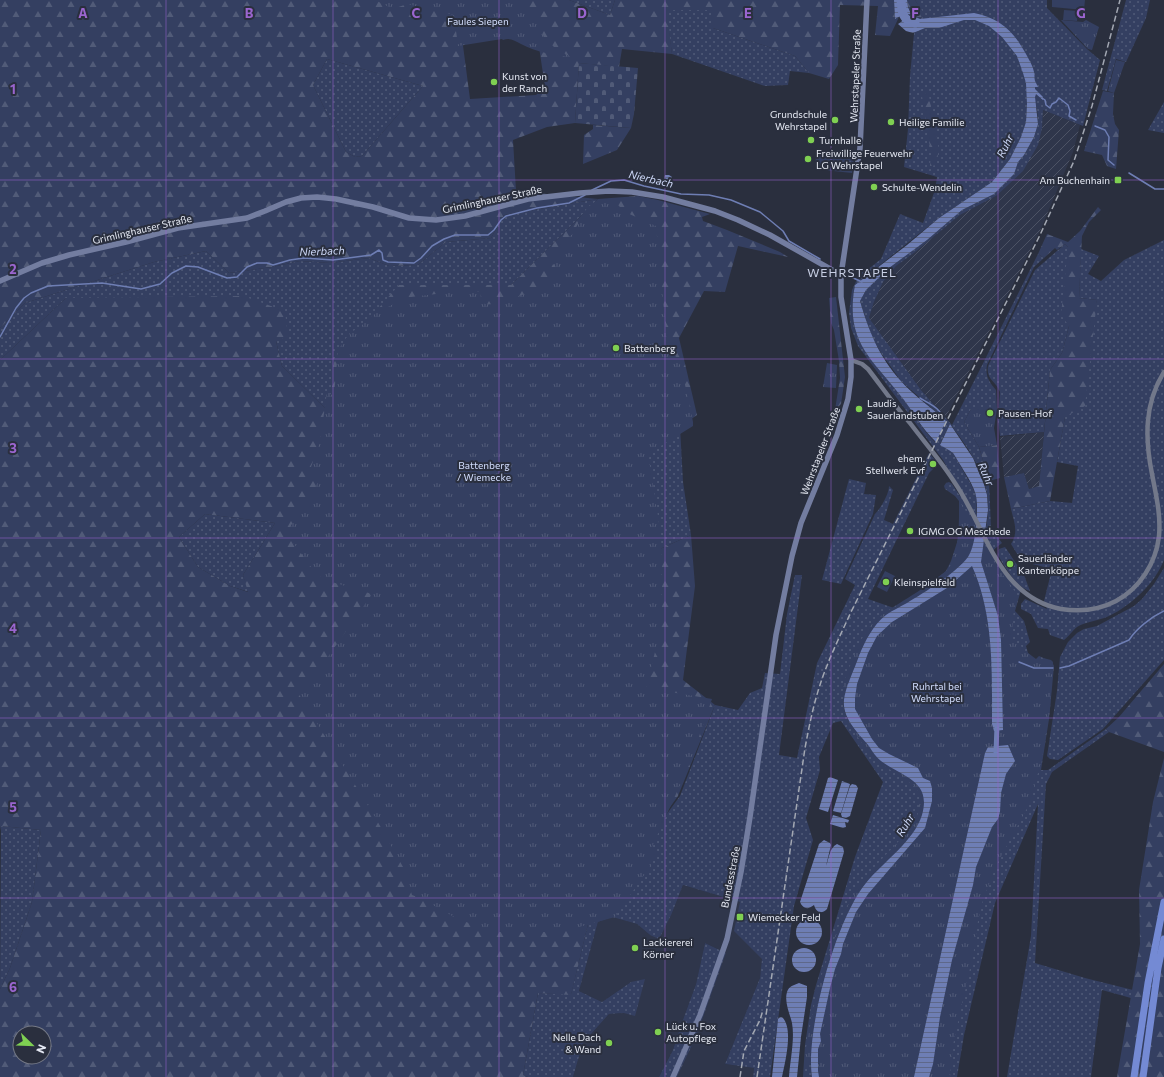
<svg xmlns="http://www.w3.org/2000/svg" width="1164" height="1077" font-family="Commissioner,sans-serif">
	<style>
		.built { fill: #2f364b }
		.industrial { fill: url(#industrial-furrows) }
		.grass { fill: url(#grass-dots); fill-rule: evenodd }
		.forest { fill: url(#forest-firs); fill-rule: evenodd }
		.cemetery { fill: url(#cemetery-stones) }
		.park { fill: url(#park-tufts) }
		.pitch { fill: #343f61 }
		.water { fill: url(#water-rules) }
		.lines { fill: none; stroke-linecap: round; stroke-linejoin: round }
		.stream { stroke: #6e7eb4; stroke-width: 1.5 }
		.canal { stroke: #6e7eb4; stroke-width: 5 }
		.river { stroke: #6e7eb4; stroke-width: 9 }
		.tertiary { stroke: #72788a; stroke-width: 4.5 }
		.secondary { stroke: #737da0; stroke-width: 5.5 }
		.motorway { stroke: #748ad4; stroke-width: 7 }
		.rail { stroke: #a3a8b3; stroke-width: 1.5; stroke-dasharray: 6 3; stroke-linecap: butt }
		.grid { fill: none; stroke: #9b65cf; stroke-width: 1; stroke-opacity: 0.55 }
		.poi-dot { fill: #7fd052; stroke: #2a2f3e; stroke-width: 1.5 }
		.labels { text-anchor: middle; stroke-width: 4; stroke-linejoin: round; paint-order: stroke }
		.park-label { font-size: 10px; fill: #d3defe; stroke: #2a2f3e }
		.poi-label { font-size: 10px; fill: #e5e9f3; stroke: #2a2f3e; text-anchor: start }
		.street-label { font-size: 10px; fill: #e5e9f3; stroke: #2a2f3e }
		.water-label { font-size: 11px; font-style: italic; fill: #ccd7f7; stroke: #2a2f3e }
		.quarter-label { font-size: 12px; letter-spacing: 1px; fill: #c8cfe4; stroke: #2a2f3e }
		.grid-label { font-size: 13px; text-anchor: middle; font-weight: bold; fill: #9b65cf; stroke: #2a2f3e; stroke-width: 4; stroke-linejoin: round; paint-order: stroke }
	</style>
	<defs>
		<pattern id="industrial-furrows" width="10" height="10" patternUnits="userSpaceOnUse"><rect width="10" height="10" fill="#2f364b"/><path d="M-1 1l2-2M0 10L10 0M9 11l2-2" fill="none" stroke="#4d5365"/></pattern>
		<pattern id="grass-dots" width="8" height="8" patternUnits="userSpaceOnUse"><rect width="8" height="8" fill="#343f61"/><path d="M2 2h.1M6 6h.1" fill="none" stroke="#515b78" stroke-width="1.8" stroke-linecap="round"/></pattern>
		<pattern id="forest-firs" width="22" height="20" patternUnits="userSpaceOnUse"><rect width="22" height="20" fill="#343f61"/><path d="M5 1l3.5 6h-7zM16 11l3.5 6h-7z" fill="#515b78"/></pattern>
		<pattern id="cemetery-stones" width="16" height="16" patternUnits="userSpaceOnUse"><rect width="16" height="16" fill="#343f61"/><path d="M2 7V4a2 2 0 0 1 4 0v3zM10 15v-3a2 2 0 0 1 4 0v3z" fill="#515b78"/></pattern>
		<pattern id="park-tufts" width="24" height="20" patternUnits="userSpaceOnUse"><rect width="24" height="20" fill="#343f61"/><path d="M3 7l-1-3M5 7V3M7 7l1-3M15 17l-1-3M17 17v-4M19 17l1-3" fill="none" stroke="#515b78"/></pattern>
		<pattern id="water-rules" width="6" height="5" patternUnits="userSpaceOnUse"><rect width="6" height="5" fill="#6e7eb4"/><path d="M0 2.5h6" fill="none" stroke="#5e6889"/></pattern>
	</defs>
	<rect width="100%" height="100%" fill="#2a2f3e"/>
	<path class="built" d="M683,885L740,902L752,948L763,959L760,978L725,1064L754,1068L753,1077H677L696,1037L726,953L705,943L696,984L680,1028L673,1050L659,1077H573L583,1043L609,1014L624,1013L631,982L602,1002L579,991L598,922L612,917L637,924L650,935L672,913Z"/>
	<path class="industrial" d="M1043,110L1080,125L1073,152L1040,231L946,417L921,390L869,318L874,302L883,282L896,266L914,253L960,215L996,196L1042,128Z
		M1044,432L1039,486L1029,489L1024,473L1004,477L1000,437Z"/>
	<path class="grass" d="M569,0H615L610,15Z
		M915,0H1047V8L1087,49L1100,60L1083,126L1043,110L1042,128L1038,145L1023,171L996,196L960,215L914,253L896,266L883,282L874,302L869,318L921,390L952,425L1038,254L1044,258L1034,267L987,365C985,376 989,382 996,390L997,409H971L964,422L979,447L989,481L991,528L1002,543L992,551L1001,567L1021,590L1015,611L1024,621L1030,642L1026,646L1028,653L1035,660L1039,656L1052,662L1054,666L1049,719L1041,770H1048L1106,729L1109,732L1052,772L1046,784L1035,963L1085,978L1133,990L1131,998L1102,990L1091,1077H1007L1031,936L1038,804L995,903L964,1035L957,1077H946L951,1043L967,978L960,954L964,923L973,909L977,891L992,846L1002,820L1028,738H1021L1015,761L1008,746H1004L1003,731L988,732V747L985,753L914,1077H819L818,1071V1049L821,1041L820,1034L830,988L835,969L841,954L843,944L856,912L868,894L925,828L932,801V788L930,781L923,778L918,768L889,754L879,748L872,739L855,709V698L857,684L868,653L877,636L892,622L947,588L972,565L980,584L985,573L981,562L984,538L977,523C974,534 974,547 968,556C957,573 925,592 907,603C900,607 892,610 886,615C873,625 866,640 860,654C854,668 847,684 844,699C841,717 858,733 868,746C872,751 876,758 881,761C896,771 923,779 925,800C927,833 872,870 855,898C833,935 805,1034 812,1077H803L805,1045L811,1005L816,985L855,857L883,782L841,721L833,723L819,757L820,770L806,818L813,840L794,906L770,1077H753L754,1068L725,1064L760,978L762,959L734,931L740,902L683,885L672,913L659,939L650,935L637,924L612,917L598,922L579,991L602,1002L631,982L645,979L635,1016L624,1013L609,1014L583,1043L573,1077H528L523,1075L538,993L571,994L589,920L680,796L715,705L738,710L750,693L762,688L765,673L780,674L787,614L795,575H802L779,755L797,758L817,663L855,585L845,579L875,514C881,508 889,494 889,486L893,490L884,520L893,524L929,453L937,462V465L929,473L868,599L894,608L929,585L946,571L951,561L963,524L959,501L955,496L945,489L944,486L946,483L949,482L952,484L960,496L962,494L966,502L943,460L858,346L851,328L849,313L852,290L860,273L871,267L881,259L900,214L923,223L935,190L937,177L904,167L908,129L910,76L915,23L905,15L911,14L920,18L925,16ZM1027,104L1037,108L1038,124L1034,137L1024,155L1018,162L1014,174L994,194L962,210L927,240L889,268L866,290L860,301L871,335L881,353L901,381L946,421L935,442C922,430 915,414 904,400C873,359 844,343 855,285L939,218L992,182L1010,159L1021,137L1026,122ZM950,424C968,447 990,479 988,510C988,519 986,528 984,537L976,523L977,498L972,486L953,453L940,444Z
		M1126,0H1150L1146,18L1126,62L1116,59L1107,91L1102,90Z
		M713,9V28L795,56L809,73L790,71L788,85L765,86L672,54L666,10Z
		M327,59L423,86L362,156L355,157L346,152L313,85Z
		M1164,102V133L1148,130Z
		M816,155L854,158L852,173L815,169Z
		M598,199L511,285H399L330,413L282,366L276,341L66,298L0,360V328L25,303L154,262L206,251L229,273L272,267L300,261L330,263L369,258L389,266L418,265L446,242L491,238L504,215Z
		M1164,240V560C1155,583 1132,605 1109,616C1101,620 1084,622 1077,627C1073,630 1069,636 1064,640L1050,635L1048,629L1038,628L1031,614L1021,609V604L1025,599L1047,609L1044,601L1052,569L1024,562L1021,560L1011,544C1019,532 1014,522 1011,509L1050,501L1072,503L1078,466L1057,462L1065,417L1097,300L1079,298L1081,249L1099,256L1088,274L1101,281L1124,260Z
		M1065,244L1068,247L1069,326L1062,353L1050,370L1044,432L1000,436L998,420L1000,392C996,381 986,380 988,366L1035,270Z
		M680,427L683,482L691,535L660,549L642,458Z
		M849,479L866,483L864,494L876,495L873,514L841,584L822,580Z
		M205,514L275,523L243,575L249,592L230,586L198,567L179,537Z
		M1005,547L1024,575L1030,591C1017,588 1004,566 998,555L999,549Z
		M1164,568V660L1103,729L1058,760L1050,759L1047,756L1057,691L1060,657L1068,642L1077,633L1084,629L1097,626L1134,606L1142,599L1154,584Z
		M1,826L41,830L32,902L10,968L0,989Z
		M705,943L726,953L696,1037L677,1077H659L673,1050L680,1028L696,984Z"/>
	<path class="forest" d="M0,0H457L470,99L536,95L545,87L539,47L517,0H569L610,15L615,0H894L895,19L899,17L890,36L875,35L878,6L840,5L838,65L829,79L809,73L795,56L713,28V10H667L672,54L622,49L619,67L579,63L575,123L547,127L513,140L516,191L598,199L638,196L658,200L710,214L702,217L703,221L727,230L780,252L788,257L738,246L725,292L704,291L679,338L697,415L680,427L642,458L660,549L691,535L695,586L683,680L715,705L678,796L589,920L571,995L538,993L523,1075L528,1077H0V989L10,968L32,902L41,830L1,826L0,831V360L66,298L243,296L285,311L288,337L276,341L282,366L330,413L334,359L399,285H511L598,199L504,215L491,238L446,242L418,265L389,266L369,258L330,263L300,261L272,267L229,273L206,251L154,262L25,303L0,328ZM327,59L423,86L362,156L355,157L346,152L313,85ZM205,514L275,523L243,575L248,592L230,586L198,567L179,537ZM20,1033H44V1057H20Z
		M907,0H915L926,16L920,18C911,14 908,10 907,0Z
		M928,91L939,150L936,165L930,166L931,154L922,96Z
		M1103,91L1114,93L1113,114L1115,124L1119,130L1116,169L1107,166L1102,155L1084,151Z
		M593,125L631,128L617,150L583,164L584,135L593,129Z
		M1098,207L1101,210L1089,222L1082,236L1079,298L1097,300L1085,406L1065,417L1050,501L1011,509L1004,477L1024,473L1029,489L1039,486L1050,370L1062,353L1069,326L1061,315L1068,247L1065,244L1057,250L1055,248L1044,258L1038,254L1047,234L1068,242L1080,231Z
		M836,297L845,377L841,404L835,410L840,378L839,361L834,330L831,323L829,298Z
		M997,445L1000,478L989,481L979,447Z
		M1164,664V752L1109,732L1106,729L1119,717Z
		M1164,758V1077H1117L1140,944L1139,890L1153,802Z"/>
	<path class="cemetery" d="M579,63L638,68L634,114L631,128L575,123Z"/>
	<path class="park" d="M375,0H525L544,37L554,47L572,58C555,55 536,52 521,44C515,41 510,37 503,40L502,39L458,46L454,15L407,4L393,9Z
		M1061,20L1083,22L1086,20L1099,27L1092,50L1088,49Z
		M1116,60L1125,62L1114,93L1108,91Z
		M604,200L615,202L625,212L656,226L667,342L674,348L676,358L681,366L693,422V426L651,452L649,458L661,536L662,575V605L658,640L646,688L712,699L690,763L652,847L657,852L651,865L615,917L568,930L544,932H492L456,918L420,898L412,895L403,867L375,817L295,688L318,670L325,661L372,594L322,579L317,571L311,567L289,537L288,530L315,488L320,477L311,467L320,442L327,392L334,396L338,350L349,334L369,320L373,315L401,300L411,297L436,294L441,293L446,289L480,292L482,303C495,308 512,298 525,294C531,292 540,291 546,287C552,283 554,274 556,268L550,260L559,252L568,237L573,234L582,215L588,207L596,201Z
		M827,363L837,365L836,388L823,387Z
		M971,409H997L994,428L997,445L979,447L964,422Z
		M959,499L997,567L1016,593L1013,617L1012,642L1020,644L1024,652L1028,653L1036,659L1042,660L1043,658L1051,660L1053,662L1050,709L1041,766L1036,778L1032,799L996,866L983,900L978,921L974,950L953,1045L950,1077H814L812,1063L805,1068V1053L813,1010L822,974L844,911L864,878L914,825C918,816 922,800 917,790C912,782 891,771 883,765C861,750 841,714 843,687C844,678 850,667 853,658C858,648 861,638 868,629C883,609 914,597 934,580C939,576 949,571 951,564C960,543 959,521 959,499Z"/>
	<path class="pitch" d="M1052,0H1085L1084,10L1052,7Z
		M1064,10L1078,11L1077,21L1063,20Z
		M885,571L895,576L887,592L877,587Z"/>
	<path class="water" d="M894,0H907L908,7L911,14H904L895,19Z
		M974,13C1000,18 1014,32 1026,54C1029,60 1033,66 1034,72C1035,75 1034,78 1035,81C1036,83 1037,85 1038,87H1035V89L1043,97V100L1036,94L1035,97L1038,124L1034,137L1024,155L1018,162L1014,174L994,194L962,210L927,240L889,268L866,290L860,301C869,332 879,356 900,380C912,394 932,408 946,421L936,442C923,430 915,415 904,400C873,359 844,343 855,285L907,245L939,218L992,182L1010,159L1021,137L1026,122L1027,104L1026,83L1023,73L1017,56L1002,37L989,26L975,20H964L939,28H925L913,33L906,31L898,24L911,15L920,19Z
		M665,175H669L672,177V184L670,187H666L663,184Z
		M950,424L973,458L984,484L987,495L988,510L981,562L998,616L1001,640L1003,730L994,731L992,724C992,671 994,615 972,566L947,588L892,622L877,636L868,653L857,684L855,698V709L872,739L879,748L889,754L918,768L923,778L930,781L932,788V801L925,828L868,894L856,912L843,944L841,954L835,969L830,988L820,1034L821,1041L818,1049V1071L819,1077H812C805,1031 836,919 866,883C883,862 914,841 922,815C932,780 902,777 881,761C876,757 872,751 869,746C858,733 842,718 844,700C845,688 855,668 859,656C865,641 873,625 886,615C893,610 900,607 907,603C925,592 955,574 968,557C976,545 977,519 977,504C977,490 968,478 961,466C958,462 956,457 953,453C949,450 944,447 940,445Z
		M1008,745L1015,761L1006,774L1001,793L1000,812L998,819L992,827L976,867L973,885L952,960L940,1017L933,1064L929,1077H914L985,753L988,747Z
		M830,777L838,780L828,812L819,809L828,778Z
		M842,781L850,784L841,813L833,811Z
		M852,784L856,785L858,788L850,816L846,818L842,817L841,814L850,786Z
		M833,815L849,820L848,823L845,822L846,827L843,828L830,824Z
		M824,840L830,843L831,845L826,866C829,859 829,848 837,844L843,847L844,852L827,909C821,915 816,912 814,905C808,910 803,909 800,902L819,844Z
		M796 932a13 13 0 1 1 26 0a13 13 0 1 1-26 0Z
		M792 960a12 12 0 1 1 24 0a12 12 0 1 1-24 0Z
		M799,983L807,986V997L801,1037L797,1077H789C790,1061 795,1039 792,1023C790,1014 784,1002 787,992C789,986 794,985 799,983Z
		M780,1017H782C794,1028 785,1062 782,1077H772L778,1019Z"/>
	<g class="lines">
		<path class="stream" d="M1042,98L1045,100L1046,105L1050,108L1052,104L1056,102L1059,98L1068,105L1070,111L1069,116L1076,120
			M1095,126L1105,130L1109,137L1108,160L1114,165
			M1129,173L1155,189H1164
			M592,190L611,181L624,180L644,186L681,194L709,195L731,200L760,212L783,231L789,241L820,259
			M849,276L862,282
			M0,337L16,308L24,298L31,293L48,286L102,283L141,289L160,284L172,273L186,266L198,267L227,278L237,277L247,267L257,263H267L273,265L290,260L304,258L333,260L371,255L379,250L382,253L383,260L388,262L414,263L421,258L432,246L444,239L455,235H488L494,230L501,220L506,216L537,208L569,203L585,195
			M920,398C928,403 943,409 943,420
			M1019,662L1034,668H1053
			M1060,668L1069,666L1129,640C1136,629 1151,617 1164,611"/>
		<path class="canal" d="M996,753L997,725"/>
		<path class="river" d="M901,0C902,11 902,21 915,23"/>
		<path class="tertiary" d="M851,360L862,364L868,369C882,387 895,406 910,423C925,443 942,462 955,483C986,528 998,597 1061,609C1080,612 1099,610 1116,601C1140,588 1156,563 1159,536C1161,515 1156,495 1152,474C1145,439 1144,404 1164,372"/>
		<path class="secondary" d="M0,281L42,263L69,255L126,242L178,228L247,218L265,211L286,202L301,198L317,197L336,199L373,207L409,218L436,220L465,216L528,199L580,193L609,191L632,192L663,197L715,211L738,220L770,235L841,275
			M673,1077L700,1015L727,939L741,872L750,817L776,635L792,556L801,523L837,435L848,399L851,377V360L841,297V275L860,148L867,0"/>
		<path class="motorway" d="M1134,1077L1148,983L1164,902
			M1143,1077L1158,968L1164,939"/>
		<path class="rail" d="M740,1077L744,1051L760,1020L763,1010
			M757,1077L805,748C809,727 813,706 820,685C828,660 840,636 851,612L1040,235L1074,161L1092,106L1120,0"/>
	</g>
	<path class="grid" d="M166,0V1077M333,0V1077M499,0V1077M665,0V1077M831,0V1077M998,0V1077M0,180H1164M0,359H1164M0,538H1164M0,718H1164M0,898H1164"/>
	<g class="poi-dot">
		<circle cx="494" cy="82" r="4"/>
		<circle cx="835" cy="120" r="4"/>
		<circle cx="891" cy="122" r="4"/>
		<circle cx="811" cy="140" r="4"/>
		<circle cx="808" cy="159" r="4"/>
		<rect x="1114" y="176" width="8" height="8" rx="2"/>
		<circle cx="874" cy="187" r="4"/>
		<circle cx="616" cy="348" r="4"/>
		<circle cx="859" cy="409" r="4"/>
		<circle cx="990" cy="413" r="4"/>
		<circle cx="933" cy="464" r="4"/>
		<circle cx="910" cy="531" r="4"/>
		<circle cx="1010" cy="564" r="4"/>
		<circle cx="886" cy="582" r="4"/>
		<rect x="736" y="913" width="8" height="8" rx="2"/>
		<circle cx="635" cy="948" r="4"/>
		<circle cx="658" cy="1032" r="4"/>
		<circle cx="609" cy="1043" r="4"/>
	</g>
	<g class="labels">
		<g class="park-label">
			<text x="478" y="25">Faules Siepen</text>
			<text x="484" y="469">Battenberg<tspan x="484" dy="12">/ Wiemecke</tspan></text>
			<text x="937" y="690">Ruhrtal bei<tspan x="937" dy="12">Wehrstapel</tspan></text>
		</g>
		<g class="poi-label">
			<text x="502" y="80">Kunst von<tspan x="502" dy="12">der Ranch</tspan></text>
			<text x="827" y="118" text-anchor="end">Grundschule<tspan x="827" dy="12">Wehrstapel</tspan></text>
			<text x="899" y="126">Heilige Familie</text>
			<text x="819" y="144">Turnhalle</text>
			<text x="816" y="157">Freiwillige Feuerwehr<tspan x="816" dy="12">LG Wehrstapel</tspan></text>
			<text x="1110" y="184" text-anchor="end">Am Buchenhain</text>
			<text x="882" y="191">Schulte-Wendelin</text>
			<text x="624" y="352">Battenberg</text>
			<text x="867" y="407">Laudis<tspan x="867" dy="12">Sauerlandstuben</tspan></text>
			<text x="998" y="417">Pausen-Hof</text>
			<text x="925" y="462" text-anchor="end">ehem.<tspan x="925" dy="12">Stellwerk Evf</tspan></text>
			<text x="918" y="535">IGMG OG Meschede</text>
			<text x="1018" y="562">Sauerländer<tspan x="1018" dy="12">Kantenköppe</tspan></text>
			<text x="894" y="586">Kleinspielfeld</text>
			<text x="748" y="921">Wiemecker Feld</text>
			<text x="643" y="946">Lackiererei<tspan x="643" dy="12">Körner</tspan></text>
			<text x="666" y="1030">Lück u. Fox<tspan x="666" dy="12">Autopflege</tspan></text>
			<text x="601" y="1041" text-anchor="end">Nelle Dach<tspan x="601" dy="12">&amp; Wand</tspan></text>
		</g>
		<g class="street-label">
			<text transform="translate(855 76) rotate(-88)" y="4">Wehrstapeler Straße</text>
			<text transform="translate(492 199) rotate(-12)" y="4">Grimlinghauser Straße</text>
			<text transform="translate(142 229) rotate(-13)" y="4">Grimlinghauser Straße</text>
			<text transform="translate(820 451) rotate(-69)" y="4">Wehrstapeler Straße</text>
			<text transform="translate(730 877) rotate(-79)" y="4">Bundesstraße</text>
		</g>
		<g class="water-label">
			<text transform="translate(1005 146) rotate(-64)" y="4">Ruhr</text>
			<text transform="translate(651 179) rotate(13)" y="4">Nierbach</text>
			<text transform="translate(322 251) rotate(-2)" y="4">Nierbach</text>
			<text transform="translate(986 474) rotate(66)" y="4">Ruhr</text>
			<text transform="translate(905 825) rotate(-59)" y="4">Ruhr</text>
		</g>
		<g class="quarter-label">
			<text x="852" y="277">WEHRSTAPEL</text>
		</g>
	</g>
	<g class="grid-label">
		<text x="83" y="18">A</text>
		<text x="249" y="18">B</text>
		<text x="416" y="18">C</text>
		<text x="582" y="18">D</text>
		<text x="748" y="18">E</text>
		<text x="915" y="18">F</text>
		<text x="1081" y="18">G</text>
		<text x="13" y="94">1</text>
		<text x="13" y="274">2</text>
		<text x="13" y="453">3</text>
		<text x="13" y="633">4</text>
		<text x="13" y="812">5</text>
		<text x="13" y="992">6</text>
	</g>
	<g transform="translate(32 1045) rotate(113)"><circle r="19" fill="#2a2f3e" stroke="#757986"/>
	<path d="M0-3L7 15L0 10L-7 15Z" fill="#7fd052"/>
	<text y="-6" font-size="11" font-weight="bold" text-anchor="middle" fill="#e5e9f3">N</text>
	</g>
</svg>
